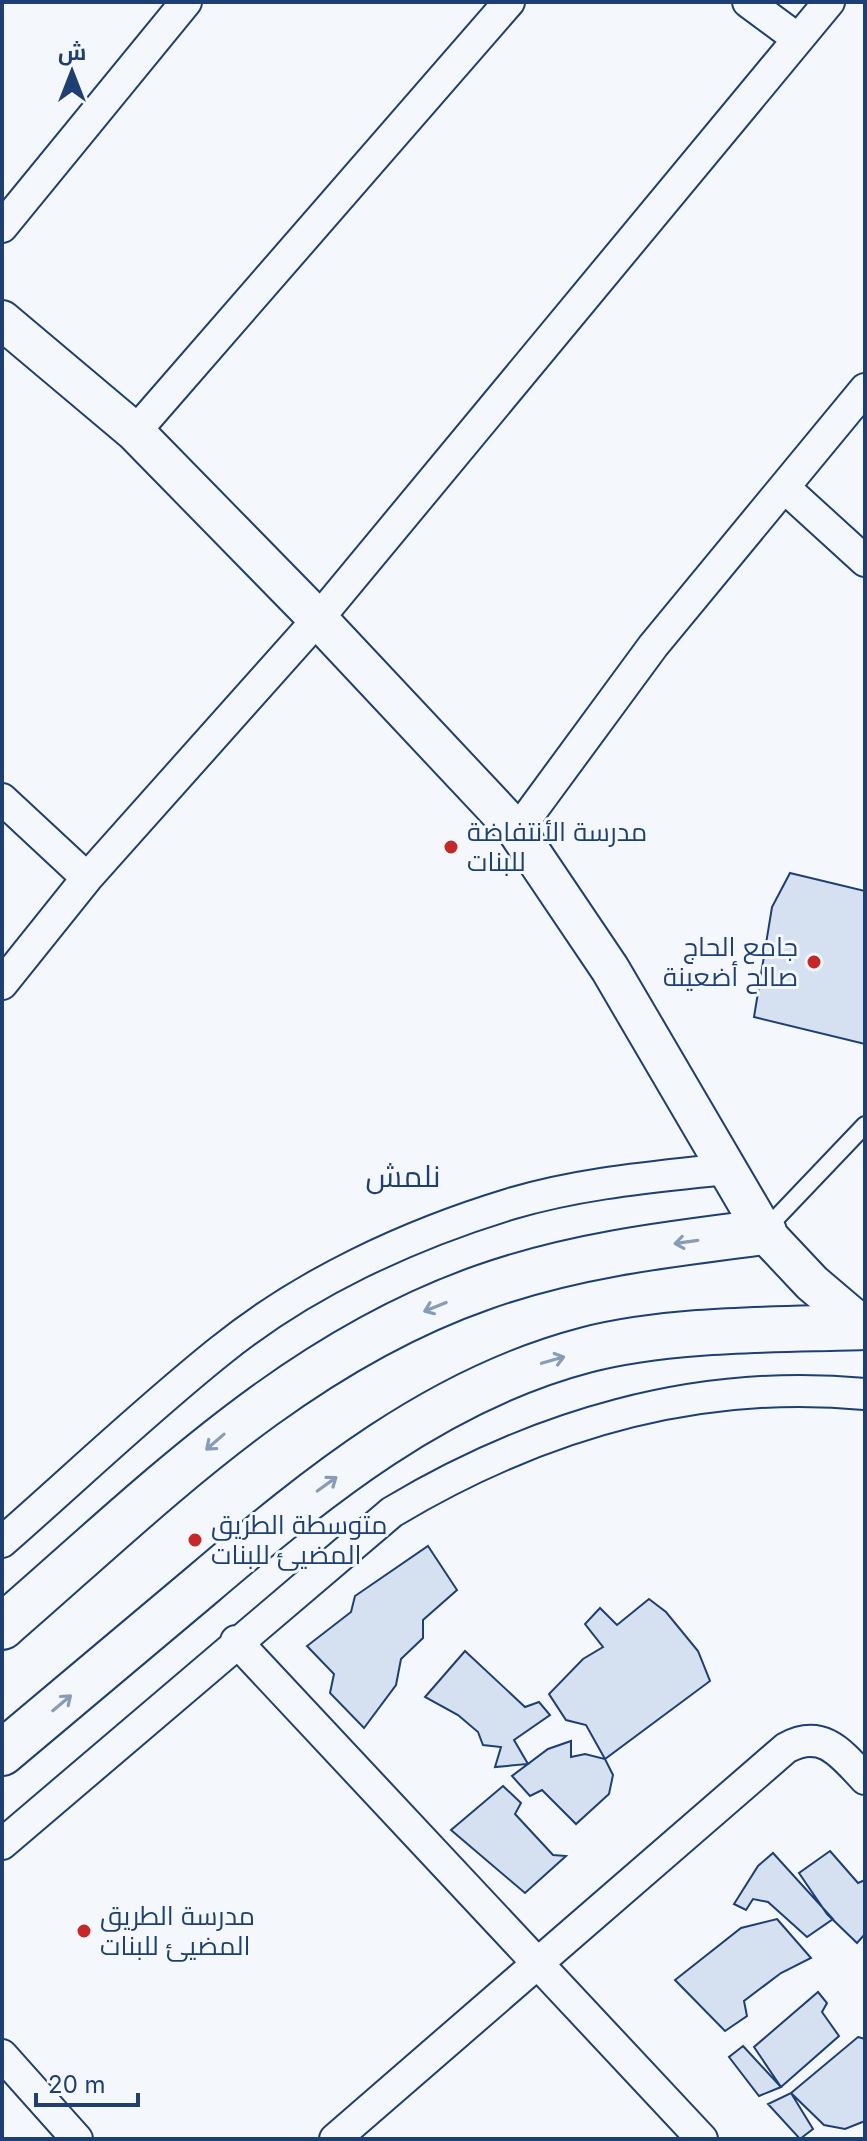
<svg xmlns="http://www.w3.org/2000/svg" width="867" height="2141" font-family="Inter,Cairo,sans-serif">
	<style>
		.building { fill: #d5e0f0; stroke: #1d3f73; stroke-width: 2 }
		.lines { fill: none; stroke-linecap: round; stroke-linejoin: round }
		.service-casing { stroke: #1d3f73; stroke-width: 20 }
		.minor-casing { stroke: #1d3f73; stroke-width: 34 }
		.tertiary-casing { stroke: #1d3f73; stroke-width: 42 }
		.secondary-casing { stroke: #1d3f73; stroke-width: 48 }
		.service { stroke: #f4f7fb; stroke-width: 16 }
		.minor { stroke: #f4f7fb; stroke-width: 30 }
		.tertiary { stroke: #f4f7fb; stroke-width: 38 }
		.secondary { stroke: #f4f7fb; stroke-width: 44 }
		.oneway { stroke: #889bb7 }
		.poi-dot { fill: #c62828; stroke: #f4f7fb; stroke-width: 3 }
		.labels { text-anchor: middle; stroke-width: 6; stroke-linejoin: round; paint-order: stroke }
		.poi-label { font-size: 26px; fill: #1d3f73; stroke: #f4f7fb; text-anchor: start }
		.quarter-label { font-size: 30px; fill: #1d3f73; stroke: #f4f7fb }
	</style>
	<rect width="100%" height="100%" fill="#f4f7fb"/>
	<path class="building" d="M790,873L865,891V1044L754,1017L772,907Z
		M428,1546L457,1590L423,1620V1638L401,1659L396,1685L364,1728L330,1693L334,1674L307,1646L351,1612L355,1596Z
		M649,1599L666,1612L698,1651L710,1681L605,1759L586,1725L566,1720L549,1694L583,1659L603,1647L585,1624L600,1608L617,1625Z
		M465,1651L525,1707L539,1702L550,1715L514,1740L528,1764L495,1767L501,1747L483,1745L478,1732L458,1715L425,1697Z
		M571,1741V1757L585,1754L605,1759L613,1775L609,1794L576,1824L542,1790L530,1796L512,1776L548,1749Z
		M503,1786L521,1803L515,1814L553,1855L566,1856L525,1893L451,1830Z
		M830,1851L858,1883L865,1880V1934L857,1943L827,1914L799,1873Z
		M773,1853L833,1919L807,1937L768,1902L753,1899L746,1910L734,1904L758,1866Z
		M777,1919L811,1958L781,1973L744,2001L747,2016L725,2031L675,1980L741,1928Z
		M818,1992L827,2003L822,2012L839,2036L781,2087L754,2047Z
		M858,2037L865,2039V2121L845,2129L824,2125L791,2093Z
		M743,2046L781,2087L759,2096L729,2057Z
		M791,2093L813,2129L800,2139L768,2104Z"/>
	<g class="lines">
		<defs>
			<path id="service" d="M764,1231L865,1125"/>
			<path id="minor" d="M748,2L798,39
				M2,227L186,2
				M135,432L509,2
				M785,488L865,561
				M2,799L87,878
				M517,831L653,646L865,389
				M2,984L87,878L318,619L829,2
				M2,1542C74,1479 145,1411 220,1351C304,1283 408,1235 510,1204C580,1183 653,1177 725,1169
				M236,1641L702,2139
				M2,1844L392,1512C536,1426 696,1378 865,1394
				M2,2055L77,2139
				M335,2139L786,1748C822,1728 841,1753 865,1779"/>
			<path id="tertiary" d="M2,320L135,432L318,619L517,831L610,969L764,1232L812,1283L865,1328"/>
			<path id="secondary" d="M2,1627C152,1497 292,1354 484,1287C574,1255 669,1244 764,1232
				M2,1753C69,1697 135,1641 202,1585C317,1487 437,1389 586,1350C671,1328 776,1330 864,1327"/>
		</defs>
		<use href="#service" class="service-casing"/>
		<use href="#minor" class="minor-casing"/>
		<use href="#tertiary" class="tertiary-casing"/>
		<use href="#secondary" class="secondary-casing"/>
		<use href="#service" class="service"/>
		<use href="#minor" class="minor"/>
		<use href="#tertiary" class="tertiary"/>
		<use href="#secondary" class="secondary"/>
	</g>
	<defs><path id="oneway-shaft" d="M-6 0H5M1.5-3L5.5 0L1.5 3" fill="none" stroke-width="1.6" stroke-linecap="round" stroke-linejoin="round" transform="scale(2)"/></defs>
	<g class="oneway">
		<use href="#oneway-shaft" transform="translate(686 1242) rotate(172)"/>
		<use href="#oneway-shaft" transform="translate(435 1307) rotate(158)"/>
		<use href="#oneway-shaft" transform="translate(553 1360) rotate(-16)"/>
		<use href="#oneway-shaft" transform="translate(215 1442) rotate(139)"/>
		<use href="#oneway-shaft" transform="translate(327 1484) rotate(-36)"/>
		<use href="#oneway-shaft" transform="translate(62 1703) rotate(-40)"/>
	</g>
	<g class="poi-dot">
		<circle cx="451" cy="847" r="8"/>
		<circle cx="814" cy="962" r="8"/>
		<circle cx="195" cy="1540" r="8"/>
		<circle cx="84" cy="1931" r="8"/>
	</g>
	<g class="labels">
		<g class="poi-label">
			<text x="467" y="841">مدرسة الأنتفاضة<tspan x="467" dy="30">للبنات</tspan></text>
			<text x="798" y="956" text-anchor="end">جامع الحاج<tspan x="798" dy="30">صالح أضعينة</tspan></text>
			<text x="211" y="1534">متوسطة الطريق<tspan x="211" dy="30">المضيئ للبنات</tspan></text>
			<text x="100" y="1925">مدرسة الطريق<tspan x="100" dy="30">المضيئ للبنات</tspan></text>
		</g>
		<g class="quarter-label">
			<text x="403" y="1187">نلمش</text>
		</g>
	</g>
	<rect width="867" height="2141" fill="none" stroke="#1d3f73" stroke-width="8"/>
	<g transform="translate(72 72)" stroke="#f4f7fb" stroke-width="6" paint-order="stroke">
	<path d="M0-6L14 30L0 20L-14 30Z" fill="#1d3f73"/>
	<text y="-12" font-size="22" font-weight="bold" text-anchor="middle" fill="#1d3f73">ش</text>
	</g>
	<path d="M36 2093v12h102v-12" fill="none" stroke="#1d3f73" stroke-width="4"/>
	<text x="48" y="2093" font-size="24" fill="#1d3f73" stroke="#f4f7fb" stroke-width="6" paint-order="stroke">20 m</text>
</svg>
